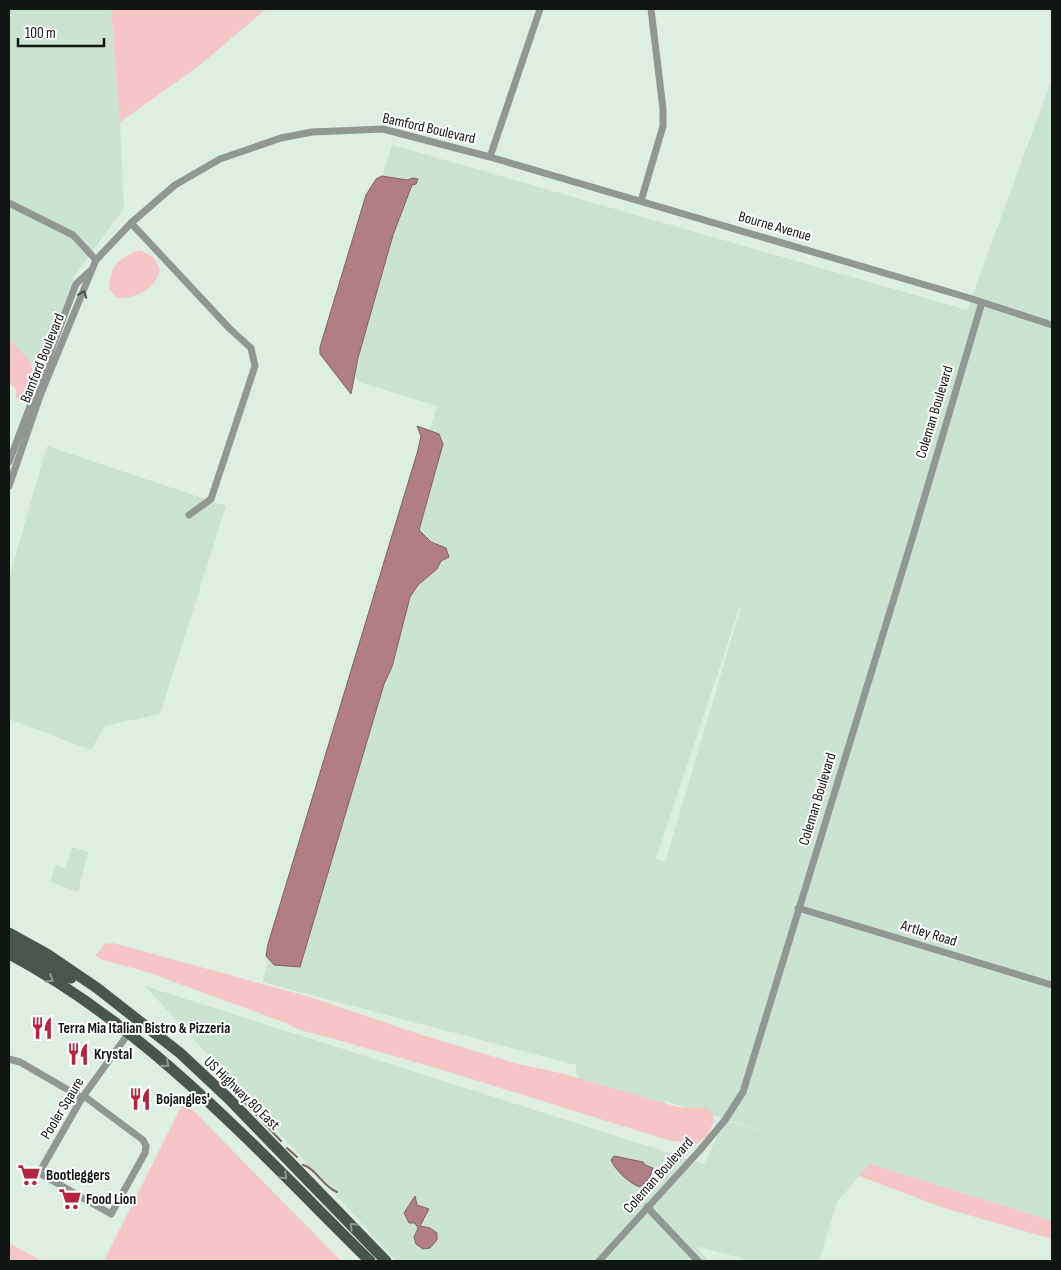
<svg xmlns="http://www.w3.org/2000/svg" width="1061" height="1270" font-family="'Sofia Sans Condensed',sans-serif">
	<style>
		.built { fill: #cae4d1; fill-rule: evenodd }
		.green { fill: #f6c6c7 }
		.water { fill: #b17f81; stroke: #816060 }
		.lines { fill: none; stroke-linecap: round; stroke-linejoin: round }
		.stream { stroke: #816060; stroke-width: 2 }
		.street { stroke: #919893; stroke-width: 7 }
		.primary { stroke: #49564d; stroke-width: 11 }
		.oneway { stroke: #4a504c }
		.oneway2 { stroke: #929a94 }
		.labels { text-anchor: middle; stroke-width: 4; stroke-linejoin: round; paint-order: stroke }
		.street-label { font-size: 15px; fill: #101612; stroke: #fff }
		.poi-label { font-size: 15px; font-weight: bold; fill: #101612; stroke: #fff; text-anchor: start }
	</style>
	<rect width="100%" height="100%" fill="#dcefe1"/>
	<path class="built" d="M9,9H111L120,122L124,208L75,275L42,368L9,354Z
		M1052,79V1221L870,1164L837,1202L819,1261H752L696,1246L709,1261H396L145,986L704,1164L725,1120L790,1139L666,1101L662,1105L586,1085L577,1076L576,1065L262,982L437,406L359,382L330,340L392,145L967,310ZM740,606L741,607L665,862L656,859Z
		M47,446L226,506L160,714L104,726L91,750L9,719V578Z
		M72,847L88,852L78,892L50,882L55,865L65,868Z"/>
	<path class="green" d="M111,9H266L200,65L120,122Z
		M140,250L153,257L160,269C156,290 137,298 117,298L109,289C111,264 117,259 140,250Z
		M9,339C29,362 35,358 33,392L16,399V389L9,383Z
		M113,943L310,997L422,1035L518,1064L560,1073L678,1107L704,1108L712,1112L714,1121L707,1136L697,1144L668,1140C546,1103 424,1062 300,1030L286,1023L147,972L100,959L96,955L104,944Z
		M184,1101L341,1261H104Z
		M870,1164L1052,1221V1239L944,1208L859,1176Z
		M9,1243L42,1261H9Z"/>
	<path class="water" d="M382,176L407,180L413,178L418,179L416,184L412,185L393,235L358,358L351,394L320,354V347L366,195L376,179Z
		M417,426L439,434L443,444L419,530L431,542L446,548L449,557L441,561L437,569L418,585L410,597L392,667L384,684L300,967L274,965L266,956L268,944L418,450L421,436Z
		M614,1156L643,1162L645,1165L653,1168L649,1179L640,1187C630,1184 615,1170 611,1160Z
		M415,1196L417,1205L429,1209L420,1226L430,1228L437,1233V1240L430,1248L423,1249L416,1244L414,1237L418,1228L415,1223H409L404,1213Z"/>
	<g class="lines">
		<path class="stream" d="M230,1087L281,1141
			M287,1148L297,1157
			M303,1165C316,1168 323,1187 337,1192"/>
		<path class="street" d="M490,157L966,297L1052,325
			M641,201L663,126V109L651,9
			M9,203L73,235L96,260
			M131,223L230,329L251,348L255,366L211,499L189,515
			M9,462L76,284L90,271
			M9,486L40,396L96,260L131,223L175,185L220,159L281,138L312,132L383,129L490,157L540,9
			M798,908L1052,985
			M9,1059L20,1062L82,1098
			M84,1096L143,1140L146,1146L145,1153L111,1214L39,1173L82,1098L128,1034
			M647,1207L698,1261
			M599,1261L700,1150L725,1120L743,1092L913,536L982,302"/>
		<path class="primary" d="M9,933L47,954L97,988L180,1053L228,1098L386,1261
			M9,943L71,978
			M9,954C149,1028 258,1151 370,1261"/>
	</g>
	<defs><path id="oneway-chevron" d="M-2-3.5L2.5 0L-2 3.5" fill="none" stroke-width="1.6" stroke-linecap="round" stroke-linejoin="round" transform="scale(1.25)"/></defs>
	<use class="oneway" href="#oneway-chevron" transform="translate(83 294) rotate(-70)"/>
	<g class="oneway2">
		<use href="#oneway-chevron" transform="translate(50 979) rotate(32)"/>
		<use href="#oneway-chevron" transform="translate(166 1064) rotate(40)"/>
		<use href="#oneway-chevron" transform="translate(284 1176) rotate(44)"/>
		<use href="#oneway-chevron" transform="translate(353 1226) rotate(-134)"/>
	</g>
	<defs>
		<symbol id="restaurant-bare" viewBox="-9 -9 18 18"><path d="M-5-6h1v4h1v-4h1v4h1v-4h1v5L-1.5 .5V6h-2V.5L-5-1ZM5-6V6H3V1.5H1.5Q1.5-4 5-6Z" fill="#b62440" stroke="#fff" stroke-width="2.5" paint-order="stroke"/></symbol>
		<symbol id="supermarket-bare" viewBox="-9 -9 18 18"><path d="M-6-5.5h2.5l.6 2H6L4.5 2H-2.5L-4.4-4H-6ZM-1.5 3.2a1.3 1.3 0 1 0 .1 0ZM3 3.2a1.3 1.3 0 1 0 .1 0Z" fill="#b62440" stroke="#fff" stroke-width="2.5" paint-order="stroke"/></symbol>
	</defs>
	<g fill-rule="evenodd">
		<use href="#restaurant-bare" x="26" y="1012" width="32" height="32"/>
		<use href="#restaurant-bare" x="62" y="1038" width="32" height="32"/>
		<use href="#restaurant-bare" x="124" y="1083" width="32" height="32"/>
		<use href="#supermarket-bare" x="13" y="1159" width="32" height="32"/>
		<use href="#supermarket-bare" x="54" y="1183" width="32" height="32"/>
	</g>
	<g class="labels">
		<g class="street-label">
			<text transform="translate(429 128) rotate(13)" y="5">Bamford Boulevard</text>
			<text transform="translate(775 226) rotate(16)" y="5">Bourne Avenue</text>
			<text transform="translate(42 358) rotate(-68)" y="5">Bamford Boulevard</text>
			<text transform="translate(934 412) rotate(-73)" y="5">Coleman Boulevard</text>
			<text transform="translate(817 799) rotate(-73)" y="5">Coleman Boulevard</text>
			<text transform="translate(929 933) rotate(17)" y="5">Artley Road</text>
			<text transform="translate(242 1093) rotate(44)" y="5">US Highway 80 East</text>
			<text transform="translate(62 1108) rotate(-59)" y="5">Pooler Sqaure</text>
			<text transform="translate(658 1175) rotate(-48)" y="5">Coleman Boulevard</text>
		</g>
		<g class="poi-label">
			<text x="58" y="1033">Terra Mia Italian Bistro &amp; Pizzeria</text>
			<text x="94" y="1059">Krystal</text>
			<text x="156" y="1104">Bojangles'</text>
			<text x="46" y="1180">Bootleggers</text>
			<text x="86" y="1204">Food Lion</text>
		</g>
	</g>
	<rect width="1061" height="1270" fill="none" stroke="#101612" stroke-width="20"/>
	<path d="M18 38v8h86v-8" fill="none" stroke="#101612" stroke-width="2.5"/>
	<text x="25" y="38" font-size="15" fill="#101612" stroke="#ffffff" stroke-width="4" paint-order="stroke">100 m</text>
</svg>
